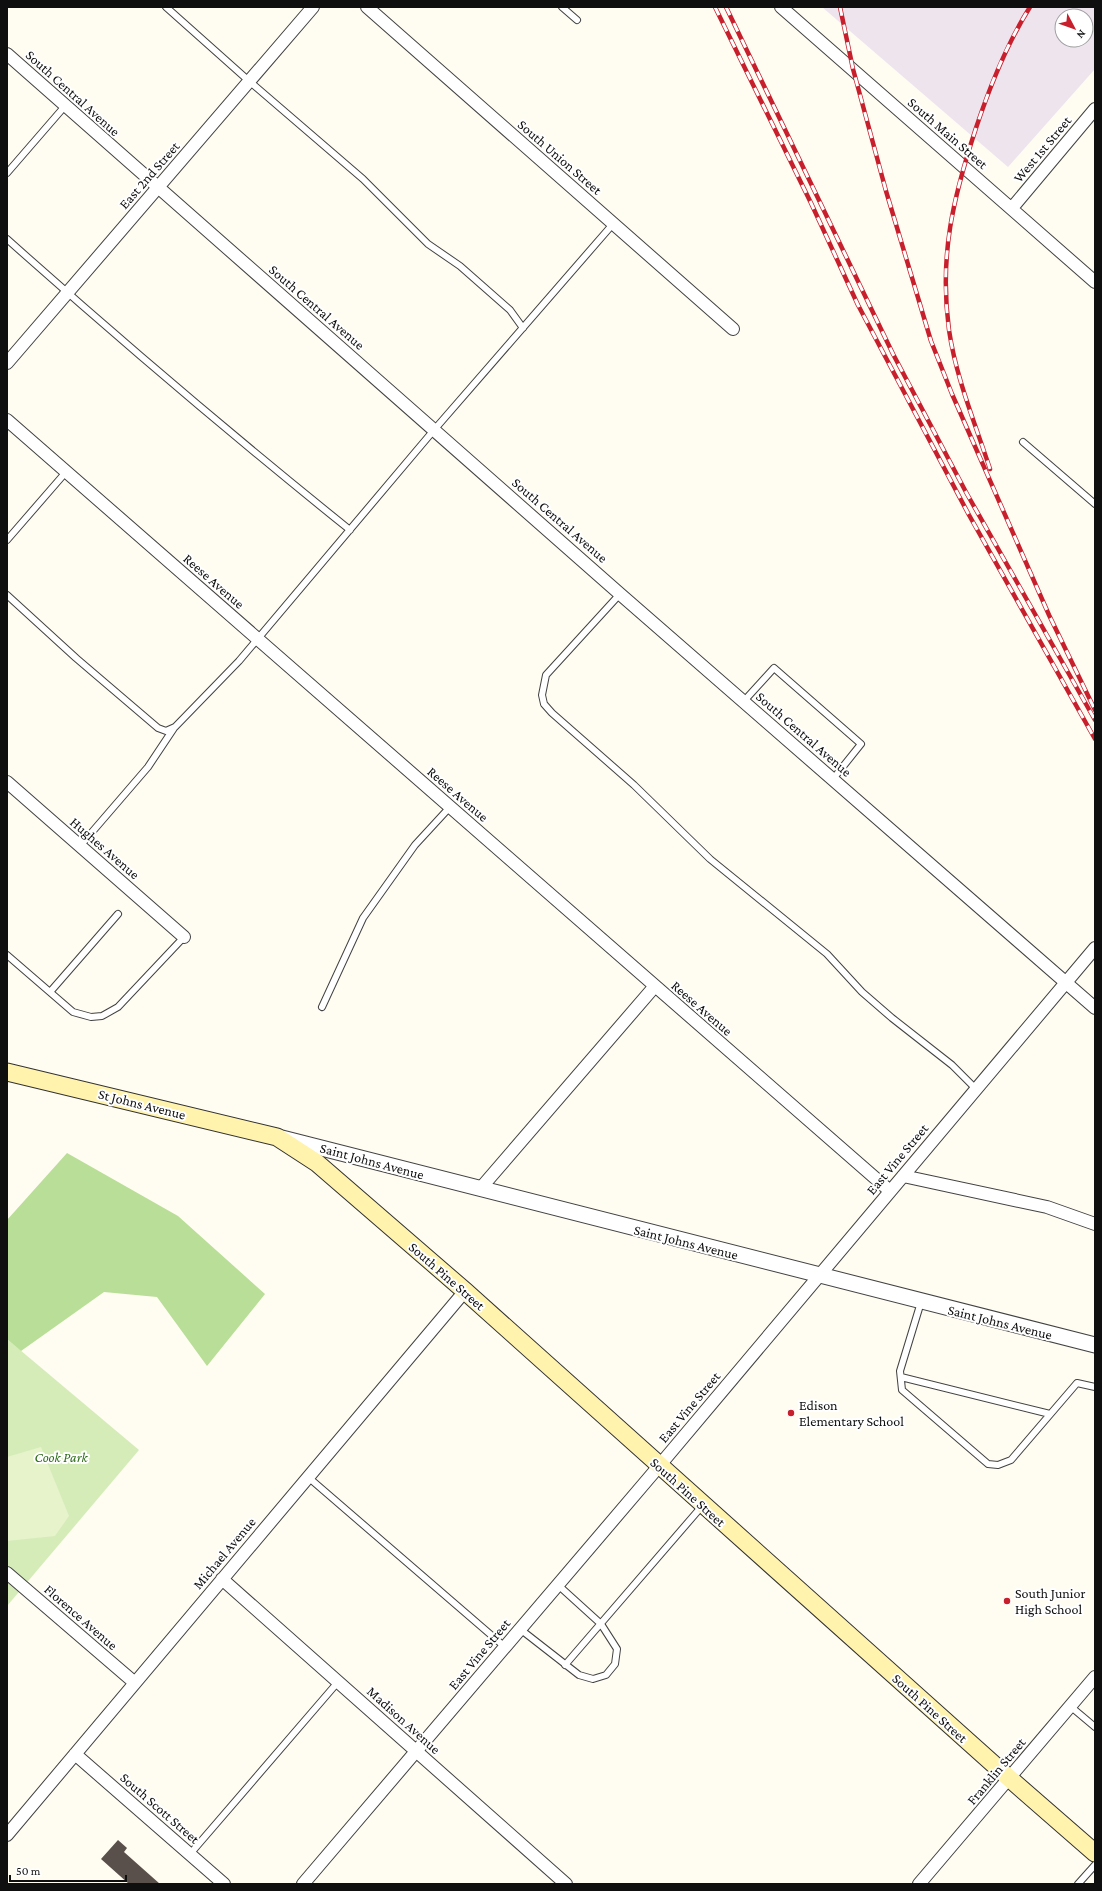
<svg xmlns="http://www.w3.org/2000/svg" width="1102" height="1891" font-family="'Crimson Pro',serif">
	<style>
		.industrial { fill: #ede4ee; fill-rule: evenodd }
		.green { fill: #d5ecb9 }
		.forest { fill: #b9de97 }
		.pitch { fill: #e7f3cb }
		.building { fill: #59504b }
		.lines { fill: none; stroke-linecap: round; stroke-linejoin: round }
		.service-casing { stroke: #424242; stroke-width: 8 }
		.minor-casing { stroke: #424242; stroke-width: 14 }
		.tertiary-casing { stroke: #424242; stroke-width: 17 }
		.secondary-casing { stroke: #313131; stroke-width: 19 }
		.service { stroke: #fff; stroke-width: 6 }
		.minor { stroke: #fff; stroke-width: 12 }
		.tertiary { stroke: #fff; stroke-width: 15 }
		.secondary { stroke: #fff3ad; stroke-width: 17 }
		.rail-casing { stroke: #c81f2d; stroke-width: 4.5 }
		.rail { stroke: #fff; stroke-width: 3; stroke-dasharray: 9; stroke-linecap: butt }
		.poi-dot { fill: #c81f2d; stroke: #fff; stroke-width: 1.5 }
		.labels { text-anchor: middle; stroke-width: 4; stroke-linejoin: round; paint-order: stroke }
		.street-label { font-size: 14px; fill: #0f0f0f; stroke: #fff }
		.poi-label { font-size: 14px; fill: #0f0f0f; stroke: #fff; text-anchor: start }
		.park-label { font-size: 14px; font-style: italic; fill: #2f6c1b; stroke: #fff }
	</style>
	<rect width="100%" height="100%" fill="#fffcf2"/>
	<path class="industrial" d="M822,7H1095V69L1008,167ZM1062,16H1086V40H1062Z"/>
	<path class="green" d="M7,1339L139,1450L7,1606Z"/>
	<path class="forest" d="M67,1153L178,1216L265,1294L207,1366L157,1297L104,1292L21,1351L7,1339V1220Z"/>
	<path class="pitch" d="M41,1447L69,1516L55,1536L7,1541V1457Z"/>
	<path class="building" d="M118,1840L127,1848L124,1852L160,1884H129L101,1859Z"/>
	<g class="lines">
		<defs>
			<path id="service" d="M166,7L249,81L363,179L428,244L460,266L510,310L523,328
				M562,7L577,20
				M7,173L65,106
				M7,239C119,339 233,436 350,530
				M1023,442L1095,504
				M7,540L66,472
				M620,594L546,675L542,695L544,704L552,713L634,785L710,859L827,954L862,992L892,1018L952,1065L976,1089
				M7,595L76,658L158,728L166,731L175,727L239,661L434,430L613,224
				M744,701L774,668L861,744L833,779
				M80,846L148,767L174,728
				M7,955L73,1012L91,1017L102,1016L118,1007L184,937
				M50,992L118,914
				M322,1007L363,918L415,845L450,807
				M921,1302L900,1371L902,1390L988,1464L998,1465L1011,1460L1077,1383L1095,1387
				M901,1377L1050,1414
				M308,1477L505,1647
				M520,1629L579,1675L593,1679L606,1675L615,1664L617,1649L601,1624L558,1585
				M565,1665L703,1505
				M1070,1706L1095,1727
				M190,1854L338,1682
				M1078,1884L1095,1865"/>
			<path id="minor" d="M367,7L733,329
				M781,7L1095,282
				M7,54L620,594L1095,1008
				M1012,208L1095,109
				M7,363L313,7
				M7,420L890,1191
				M7,782L184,937
				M903,1176L1047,1207L1095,1224
				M480,1189L655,986
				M7,1573L135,1683
				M222,1579L566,1884
				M75,1754L224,1884
				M7,1835L465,1291
				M303,1884L654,1472L1095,948
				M919,1884L1095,1677"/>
			<path id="tertiary" d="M282,1138L1095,1345"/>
			<path id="secondary" d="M7,1072L277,1137L317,1163L465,1291L1009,1778L1095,1853"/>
		</defs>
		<use href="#service" class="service-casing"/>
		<use href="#minor" class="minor-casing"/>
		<use href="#tertiary" class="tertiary-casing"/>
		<use href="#secondary" class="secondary-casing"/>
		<use href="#service" class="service"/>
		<use href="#minor" class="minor"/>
		<use href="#tertiary" class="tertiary"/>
		<use href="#secondary" class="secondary"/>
		<defs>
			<path id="rail" d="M715,7L811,203L858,305L969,515L1095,739
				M726,7L893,354L967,494L1095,720
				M840,7L853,69L886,191L931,341L952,394L1049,615L1095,710
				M990,469C975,423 956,378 949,330C939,256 953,198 976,128C990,86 1006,45 1030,7"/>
		</defs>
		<use href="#rail" class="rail-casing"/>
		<use href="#rail" class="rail"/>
	</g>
	<g class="poi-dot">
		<circle cx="791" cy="1413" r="4"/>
		<circle cx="1007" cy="1601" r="4"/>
	</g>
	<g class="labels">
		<g class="street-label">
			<text transform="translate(73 93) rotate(42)" y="5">South Central Avenue</text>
			<text transform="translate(948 133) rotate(41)" y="5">South Main Street</text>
			<text transform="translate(1042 149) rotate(-50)" y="5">West 1st Street</text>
			<text transform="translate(560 157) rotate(41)" y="5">South Union Street</text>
			<text transform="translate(149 175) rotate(-49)" y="5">East 2nd Street</text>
			<text transform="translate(317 307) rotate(41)" y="5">South Central Avenue</text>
			<text transform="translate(560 520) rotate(41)" y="5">South Central Avenue</text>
			<text transform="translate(214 581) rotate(41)" y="5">Reese Avenue</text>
			<text transform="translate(804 734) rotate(41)" y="5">South Central Avenue</text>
			<text transform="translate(458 794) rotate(41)" y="5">Reese Avenue</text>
			<text transform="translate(105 848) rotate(41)" y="5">Hughes Avenue</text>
			<text transform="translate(702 1008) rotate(41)" y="5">Reese Avenue</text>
			<text transform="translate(142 1104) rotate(14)" y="5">St Johns Avenue</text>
			<text transform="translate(897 1159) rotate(-50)" y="5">East Vine Street</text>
			<text transform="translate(372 1161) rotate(15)" y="5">Saint Johns Avenue</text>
			<text transform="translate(686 1242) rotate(14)" y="5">Saint Johns Avenue</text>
			<text transform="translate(447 1276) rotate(41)" y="5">South Pine Street</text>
			<text transform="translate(1000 1322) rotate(14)" y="5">Saint Johns Avenue</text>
			<text transform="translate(689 1407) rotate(-50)" y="5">East Vine Street</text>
			<text transform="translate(688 1492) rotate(42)" y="5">South Pine Street</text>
			<text transform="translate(224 1553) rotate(-50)" y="5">Michael Avenue</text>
			<text transform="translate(81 1617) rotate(41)" y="5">Florence Avenue</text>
			<text transform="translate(479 1654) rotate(-50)" y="5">East Vine Street</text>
			<text transform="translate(930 1708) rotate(42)" y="5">South Pine Street</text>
			<text transform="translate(404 1720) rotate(42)" y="5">Madison Avenue</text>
			<text transform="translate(996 1771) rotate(-50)" y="5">Franklin Street</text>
			<text transform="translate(160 1808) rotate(41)" y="5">South Scott Street</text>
		</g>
		<g class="poi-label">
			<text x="799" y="1410">Edison<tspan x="799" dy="16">Elementary School</tspan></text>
			<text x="1015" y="1598">South Junior<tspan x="1015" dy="16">High School</tspan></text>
		</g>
		<g class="park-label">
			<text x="61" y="1462">Cook Park</text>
		</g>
	</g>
	<rect width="1102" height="1891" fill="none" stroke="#0f0f0f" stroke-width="16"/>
	<g transform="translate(1074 28) rotate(131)"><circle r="19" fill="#ffffff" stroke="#9f9f9f"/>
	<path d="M0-3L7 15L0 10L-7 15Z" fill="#c81f2d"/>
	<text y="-6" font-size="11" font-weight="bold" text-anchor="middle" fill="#0f0f0f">N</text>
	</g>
	<path d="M10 1875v6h116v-6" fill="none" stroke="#0f0f0f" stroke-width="2"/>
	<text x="16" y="1875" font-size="12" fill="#0f0f0f" stroke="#ffffff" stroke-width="3" paint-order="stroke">50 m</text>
</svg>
